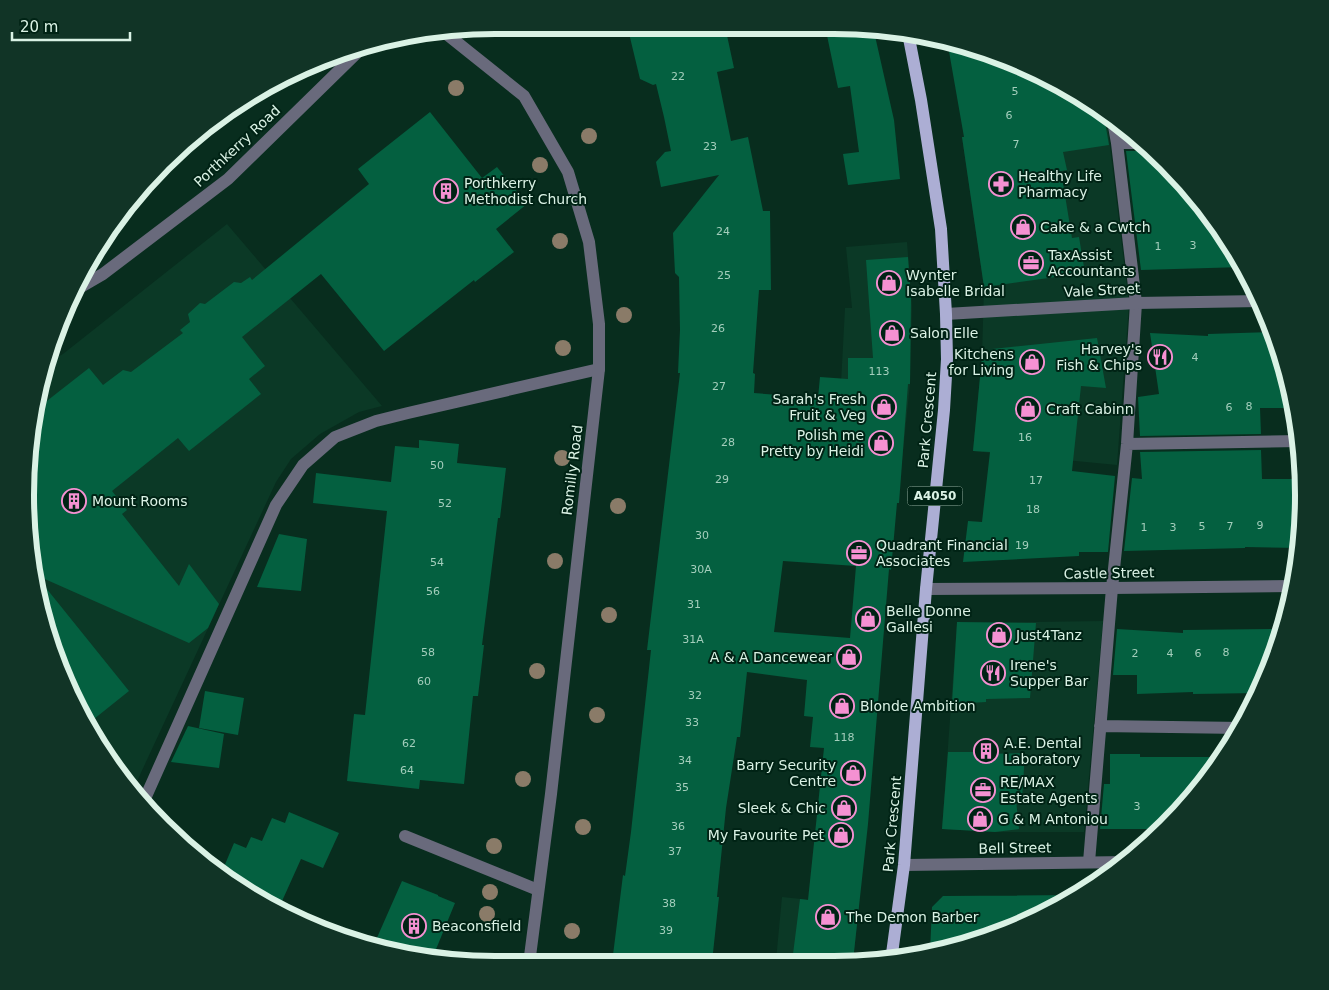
<svg xmlns="http://www.w3.org/2000/svg" width="1329" height="990" font-family="'DejaVu Sans',sans-serif">
	<style>
		.built { fill: #0b3926 }
		.building { fill: #046040; fill-rule: evenodd }
		.lines { fill: none; stroke-linecap: round; stroke-linejoin: round }
		.service { stroke: #696a7c; stroke-width: 12 }
		.minor { stroke: #696a7c; stroke-width: 12 }
		.primary { stroke: #acaed4; stroke-width: 12 }
		.tree { fill: #8a7b68 }
		.labels { text-anchor: middle; stroke-width: 4; stroke-linejoin: round; paint-order: stroke }
		.number-label { font-size: 11px; fill: #a4cebc }
		.shield { fill: #002315; stroke: #99b4a7; stroke-width: 1 }
		.shield-label { font-size: 12px; font-weight: bold; fill: #daf2e5 }
		.street-label { font-size: 14px; fill: #daf2e5; stroke: #002315 }
		.poi-label { font-size: 14px; fill: #daf2e5; stroke: #002315; text-anchor: start }
		.rim { fill: none; stroke: #daf2e5; stroke-width: 6 }
	</style>
	<rect width="100%" height="100%" fill="#082d1e"/>
	<path class="built" d="M1106,114L1129,304L1117,465L973,451L982,356L984,287L962,137Z
		M227,224L382,406L359,412L320,434L291,459L276,482L132,792L122,781L61,675L26,526L34,404L48,362L63,354Z
		M907,242L912,306L910,384L900,480L839,421L845,308H852L846,247Z
		M1103,621L1084,832H995L942,829L957,623Z
		M782,897L859,905L853,961L793,962L776,960Z"/>
	<path class="building" d="M627,25L725,26L734,68L717,72L731,141L748,137L763,211H770L771,290H759L753,373L755,374L754,393L818,398L820,377L848,379V358H873L866,260L908,257L911,300L910,384H908L899,503H897L891,570L889,569L868,824L853,961L792,962L800,899L808,900L824,748L810,747L813,717L804,716L807,680L747,672L740,737H737L726,808L717,897H719L712,962L612,963L623,875L625,876L631,832L651,650H647L680,373H678L680,330L679,277L675,273L673,233L719,175L661,187L656,162L665,152L671,151L664,117L656,84L653,85L640,79ZM783,561L856,566L850,638L774,632Z
		M825,26H864L873,27L894,120L900,179L848,185L843,154L859,152L850,86L838,88Z
		M947,40L955,41L1095,104L1107,115L1105,122L1109,145L1063,152L1067,170L1061,171L1072,238L1079,237L1085,273L984,287L962,137H964Z
		M430,112L482,178L497,167L527,204L496,229L514,252L475,282L474,280L384,351L321,274L242,337L265,366L249,379L261,394L189,451L178,438L112,491L127,510L122,514L179,586L189,564L219,604L208,628L189,643L38,576L26,526L34,411L89,368L103,385L123,370L131,372L183,333L180,330L190,322L188,314L200,303L205,304L234,282L241,283L250,277L252,280L369,184L358,169Z
		M1143,149L1207,209L1243,267L1141,270L1126,151H1137Z
		M1273,332L1288,374L1294,408H1260L1261,434L1140,436L1138,397L1159,394L1150,333L1208,336V334Z
		M1097,338L1106,388L1081,386L1072,471L1115,476L1108,552H1079V556L963,562L968,521L982,522L990,452L973,451L982,356L992,349Z
		M419,440L459,444L457,463L506,468L500,518H498L482,645H484L478,696H473L464,784L420,780L419,789L347,781L354,714L365,715L387,511L313,503L316,473L391,482L395,446L419,448Z
		M1261,450L1262,479H1292L1293,501L1302,500L1300,548L1245,547V548L1124,551L1132,478L1142,479L1140,452Z
		M279,534L307,539L301,591L257,587Z
		M38,578L129,691L89,723L61,675Z
		M957,622L1036,623L1030,698L986,699V702L952,704Z
		M1117,629L1183,633V630L1283,629L1279,646L1258,693L1193,694V692L1137,694V675H1113Z
		M205,691L244,698L238,735L199,728Z
		M188,726L224,734L219,768L171,762Z
		M948,752H986V754L1025,753L1022,799L1016,800L1019,829L995,832L942,829Z
		M1110,754H1140V757H1222L1187,805L1162,829H1100L1104,784H1110Z
		M289,812L339,833L323,868L301,859L278,910L260,902L221,874L234,843L246,848L251,837L262,841L272,818L285,823Z
		M402,881L438,895V896L455,903L432,959L372,949Z
		M1074,895L1014,929L930,952L932,907L943,896Z"/>
	<g class="lines">
		<path class="service" d="M1117,143H1137
			M1127,444L1299,441
			M1100,726L1242,728
			M143,803L276,505L303,465L335,437L376,421L408,413L599,369
			M405,836L538,890
			M1089,862L1112,588L1127,444L1136,303L1117,143L1113,121"/>
		<path class="minor" d="M444,32L524,96L568,172L589,242L599,324V369L551,794L529,964
			M72,292L103,274L228,179L365,45
			M946,314L1136,303L1261,301
			M926,589L1112,588L1293,586
			M904,865L1127,862"/>
		<path class="primary" d="M891,961L904,865L926,589L944,410L947,359L946,314L941,229L921,100L908,33"/>
	</g>
	<g class="tree">
		<circle cx="456" cy="88" r="8"/>
		<circle cx="589" cy="136" r="8"/>
		<circle cx="540" cy="165" r="8"/>
		<circle cx="560" cy="241" r="8"/>
		<circle cx="624" cy="315" r="8"/>
		<circle cx="563" cy="348" r="8"/>
		<circle cx="562" cy="458" r="8"/>
		<circle cx="618" cy="506" r="8"/>
		<circle cx="555" cy="561" r="8"/>
		<circle cx="609" cy="615" r="8"/>
		<circle cx="537" cy="671" r="8"/>
		<circle cx="597" cy="715" r="8"/>
		<circle cx="523" cy="779" r="8"/>
		<circle cx="583" cy="827" r="8"/>
		<circle cx="494" cy="846" r="8"/>
		<circle cx="490" cy="892" r="8"/>
		<circle cx="487" cy="914" r="8"/>
		<circle cx="572" cy="931" r="8"/>
	</g>
	<defs>
		<symbol id="pharmacy-ring" viewBox="-11 -11 22 22"><circle r="9.5" fill="#002315" stroke="#f591d2" stroke-width="1.5"/><path d="M-2-6h4v4h4v4h-4v4h-4v-4h-4v-4h4Z" fill="#f591d2"/></symbol>
		<symbol id="building-ring" viewBox="-11 -11 22 22"><circle r="9.5" fill="#002315" stroke="#f591d2" stroke-width="1.5"/><path d="M-4-6H4V6H1V3H-1V6H-4ZM-2.5-4.3h1.7v1.8h-1.7ZM.8-4.3h1.7v1.8H.8ZM-2.5-1h1.7V.8h-1.7ZM.8-1h1.7V.8H.8Z" fill="#f591d2"/></symbol>
		<symbol id="shop-ring" viewBox="-11 -11 22 22"><circle r="9.5" fill="#002315" stroke="#f591d2" stroke-width="1.5"/><path d="M-5-2.5h2.3a2.7 3.5 0 0 1 5.4 0H5L5.5 6h-11ZM-1.5-2.5h3a1.5 2.3 0 0 0-3 0Z" fill="#f591d2"/></symbol>
		<symbol id="office-ring" viewBox="-11 -11 22 22"><circle r="9.5" fill="#002315" stroke="#f591d2" stroke-width="1.5"/><path d="M-6-3h4V-5.5h4V-3h4V5H-6ZM-1-4.5V-3h2v-1.5ZM-6 0V1H6V0Z" fill="#f591d2"/></symbol>
		<symbol id="restaurant-ring" viewBox="-11 -11 22 22"><circle r="9.5" fill="#002315" stroke="#f591d2" stroke-width="1.5"/><path d="M-5-6h1v4h1v-4h1v4h1v-4h1v5L-1.5 .5V6h-2V.5L-5-1ZM5-6V6H3V1.5H1.5Q1.5-4 5-6Z" fill="#f591d2"/></symbol>
	</defs>
	<g fill-rule="evenodd">
		<use href="#pharmacy-ring" x="987" y="170" width="28" height="28"/>
		<use href="#building-ring" x="432" y="177" width="28" height="28"/>
		<use href="#shop-ring" x="1009" y="213" width="28" height="28"/>
		<use href="#office-ring" x="1017" y="249" width="28" height="28"/>
		<use href="#shop-ring" x="875" y="269" width="28" height="28"/>
		<use href="#shop-ring" x="878" y="319" width="28" height="28"/>
		<use href="#restaurant-ring" x="1146" y="343" width="28" height="28"/>
		<use href="#shop-ring" x="1018" y="348" width="28" height="28"/>
		<use href="#shop-ring" x="870" y="393" width="28" height="28"/>
		<use href="#shop-ring" x="1014" y="395" width="28" height="28"/>
		<use href="#shop-ring" x="867" y="429" width="28" height="28"/>
		<use href="#building-ring" x="60" y="487" width="28" height="28"/>
		<use href="#office-ring" x="845" y="539" width="28" height="28"/>
		<use href="#shop-ring" x="854" y="605" width="28" height="28"/>
		<use href="#shop-ring" x="985" y="621" width="28" height="28"/>
		<use href="#shop-ring" x="835" y="643" width="28" height="28"/>
		<use href="#restaurant-ring" x="979" y="659" width="28" height="28"/>
		<use href="#shop-ring" x="828" y="692" width="28" height="28"/>
		<use href="#building-ring" x="972" y="737" width="28" height="28"/>
		<use href="#shop-ring" x="839" y="759" width="28" height="28"/>
		<use href="#office-ring" x="969" y="776" width="28" height="28"/>
		<use href="#shop-ring" x="830" y="794" width="28" height="28"/>
		<use href="#shop-ring" x="966" y="805" width="28" height="28"/>
		<use href="#shop-ring" x="827" y="821" width="28" height="28"/>
		<use href="#shop-ring" x="814" y="903" width="28" height="28"/>
		<use href="#building-ring" x="400" y="912" width="28" height="28"/>
	</g>
	<g class="labels">
		<g class="number-label">
			<text x="678" y="80">22</text>
			<text x="1015" y="95">5</text>
			<text x="1009" y="119">6</text>
			<text x="1016" y="148">7</text>
			<text x="710" y="150">23</text>
			<text x="723" y="235">24</text>
			<text x="1193" y="249">3</text>
			<text x="1158" y="250">1</text>
			<text x="724" y="279">25</text>
			<text x="718" y="332">26</text>
			<text x="1195" y="361">4</text>
			<text x="879" y="375">113</text>
			<text x="719" y="390">27</text>
			<text x="1249" y="410">8</text>
			<text x="1229" y="411">6</text>
			<text x="1025" y="441">16</text>
			<text x="728" y="446">28</text>
			<text x="437" y="469">50</text>
			<text x="722" y="483">29</text>
			<text x="1036" y="484">17</text>
			<text x="445" y="507">52</text>
			<text x="1033" y="513">18</text>
			<text x="1260" y="529">9</text>
			<text x="1202" y="530">5</text>
			<text x="1230" y="530">7</text>
			<text x="1144" y="531">1</text>
			<text x="1173" y="531">3</text>
			<text x="702" y="539">30</text>
			<text x="1022" y="549">19</text>
			<text x="437" y="566">54</text>
			<text x="701" y="573">30A</text>
			<text x="433" y="595">56</text>
			<text x="694" y="608">31</text>
			<text x="693" y="643">31A</text>
			<text x="428" y="656">58</text>
			<text x="1226" y="656">8</text>
			<text x="1135" y="657">2</text>
			<text x="1170" y="657">4</text>
			<text x="1198" y="657">6</text>
			<text x="424" y="685">60</text>
			<text x="695" y="699">32</text>
			<text x="692" y="726">33</text>
			<text x="844" y="741">118</text>
			<text x="409" y="747">62</text>
			<text x="685" y="764">34</text>
			<text x="407" y="774">64</text>
			<text x="682" y="791">35</text>
			<text x="1137" y="810">3</text>
			<text x="678" y="830">36</text>
			<text x="675" y="855">37</text>
			<text x="669" y="907">38</text>
			<text x="666" y="934">39</text>
		</g>
		<rect class="shield" x="907.5" y="486.5" width="55" height="19" rx="4"/>
		<g class="shield-label">
			<text x="935" y="500">A4050</text>
		</g>
		<g class="street-label">
			<text transform="translate(237 146) rotate(-43)" y="5">Porthkerry Road</text>
			<text transform="translate(1102 290) rotate(-3)" y="5">Vale Street</text>
			<text transform="translate(927 420) rotate(-85)" y="5">Park Crescent</text>
			<text transform="translate(572 470) rotate(-83)" y="5">Romilly Road</text>
			<text transform="translate(1109 573) rotate(-1)" y="5">Castle Street</text>
			<text transform="translate(892 824) rotate(-85)" y="5">Park Crescent</text>
			<text transform="translate(1015 848) rotate(-1)" y="5">Bell Street</text>
		</g>
		<g class="poi-label">
			<text x="1018" y="181">Healthy Life<tspan x="1018" dy="16">Pharmacy</tspan></text>
			<text x="464" y="188">Porthkerry<tspan x="464" dy="16">Methodist Church</tspan></text>
			<text x="1040" y="232">Cake &amp; a Cwtch</text>
			<text x="1048" y="260">TaxAssist<tspan x="1048" dy="16">Accountants</tspan></text>
			<text x="906" y="280">Wynter<tspan x="906" dy="16">Isabelle Bridal</tspan></text>
			<text x="910" y="338">Salon Elle</text>
			<text x="1142" y="354" text-anchor="end">Harvey's<tspan x="1142" dy="16">Fish &amp; Chips</tspan></text>
			<text x="1014" y="359" text-anchor="end">Kitchens<tspan x="1014" dy="16">for Living</tspan></text>
			<text x="866" y="404" text-anchor="end">Sarah's Fresh<tspan x="866" dy="16">Fruit &amp; Veg</tspan></text>
			<text x="1046" y="414">Craft Cabinn</text>
			<text x="864" y="440" text-anchor="end">Polish me<tspan x="864" dy="16">Pretty by Heidi</tspan></text>
			<text x="92" y="506">Mount Rooms</text>
			<text x="876" y="550">Quadrant Financial<tspan x="876" dy="16">Associates</tspan></text>
			<text x="886" y="616">Belle Donne<tspan x="886" dy="16">Gallesi</tspan></text>
			<text x="1016" y="640">Just4Tanz</text>
			<text x="832" y="662" text-anchor="end">A &amp; A Dancewear</text>
			<text x="1010" y="670">Irene's<tspan x="1010" dy="16">Supper Bar</tspan></text>
			<text x="860" y="711">Blonde Ambition</text>
			<text x="1004" y="748">A.E. Dental<tspan x="1004" dy="16">Laboratory</tspan></text>
			<text x="836" y="770" text-anchor="end">Barry Security<tspan x="836" dy="16">Centre</tspan></text>
			<text x="1000" y="787">RE/MAX<tspan x="1000" dy="16">Estate Agents</tspan></text>
			<text x="826" y="813" text-anchor="end">Sleek &amp; Chic</text>
			<text x="998" y="824">G &amp; M Antoniou</text>
			<text x="824" y="840" text-anchor="end">My Favourite Pet</text>
			<text x="846" y="922">The Demon Barber</text>
			<text x="432" y="931">Beaconsfield</text>
		</g>
	</g>
	<path d="M0 0H1329V990H0ZM495 34H834A461 461 0 0 1 1295 495V495A461 461 0 0 1 834 956H495A461 461 0 0 1 34 495V495A461 461 0 0 1 495 34Z" fill="#113426" fill-rule="evenodd"/>
	<path class="rim" d="M495 34H834A461 461 0 0 1 1295 495V495A461 461 0 0 1 834 956H495A461 461 0 0 1 34 495V495A461 461 0 0 1 495 34Z"/>
	<path d="M12 32v8h118v-8" fill="none" stroke="#daf2e5" stroke-width="2.5"/>
	<text x="20" y="32" font-size="15" fill="#daf2e5" stroke="#002315" stroke-width="4" paint-order="stroke">20 m</text>
</svg>
